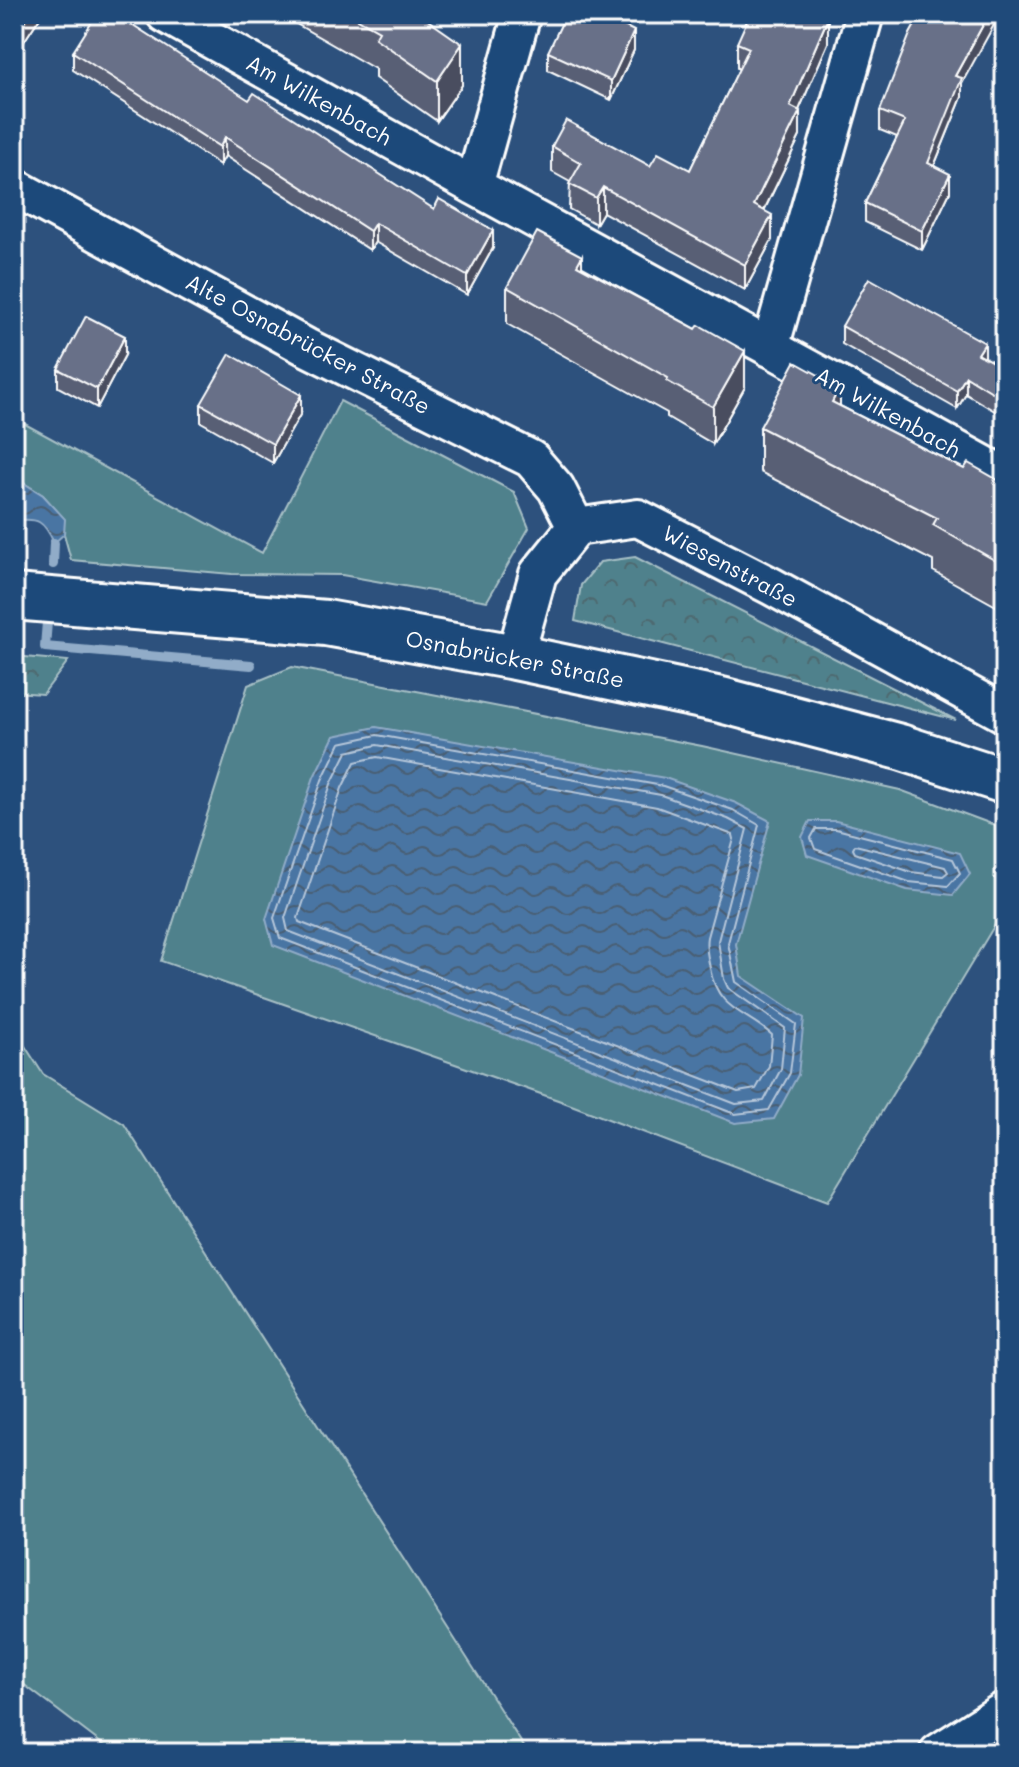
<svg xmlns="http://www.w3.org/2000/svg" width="1019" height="1767" font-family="Mali,sans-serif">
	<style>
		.green { fill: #50818c; stroke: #a8c0c6; stroke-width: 2 }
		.forest { fill: url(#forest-crowns); stroke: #a8c0c6; stroke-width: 2 }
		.water { fill: url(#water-waves); stroke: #91acc8; stroke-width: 2 }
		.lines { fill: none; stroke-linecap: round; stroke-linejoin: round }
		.shore { stroke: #b6c7da; stroke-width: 2 }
		.stream { stroke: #91acc8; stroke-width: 10 }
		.minor-casing { stroke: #fff; stroke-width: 42 }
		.secondary-casing { stroke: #fff; stroke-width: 50 }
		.minor { stroke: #1f4a7a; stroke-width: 36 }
		.secondary { stroke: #1f4a7a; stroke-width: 44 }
		.wall { fill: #595f75; stroke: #fff; stroke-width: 2 }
		.shaded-wall { fill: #484e5f; stroke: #fff; stroke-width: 2 }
		.building { fill: #676f88; stroke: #fff; stroke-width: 2 }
		.labels { text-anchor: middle; stroke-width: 6; stroke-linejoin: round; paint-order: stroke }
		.street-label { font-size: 22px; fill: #fff; stroke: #1f4a7a }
	</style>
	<defs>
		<pattern id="forest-crowns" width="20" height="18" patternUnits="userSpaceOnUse" patternTransform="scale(2)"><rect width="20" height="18" fill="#50818c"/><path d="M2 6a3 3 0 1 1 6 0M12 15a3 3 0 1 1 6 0" fill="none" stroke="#4e696f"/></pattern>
		<pattern id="water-waves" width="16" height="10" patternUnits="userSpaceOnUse" patternTransform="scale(2)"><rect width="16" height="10" fill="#4874a3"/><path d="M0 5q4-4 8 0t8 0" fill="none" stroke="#4a5e73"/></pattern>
	</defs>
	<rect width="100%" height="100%" fill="#2d517d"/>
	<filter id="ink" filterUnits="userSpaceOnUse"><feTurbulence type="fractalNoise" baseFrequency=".0125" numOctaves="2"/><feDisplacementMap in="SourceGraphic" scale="16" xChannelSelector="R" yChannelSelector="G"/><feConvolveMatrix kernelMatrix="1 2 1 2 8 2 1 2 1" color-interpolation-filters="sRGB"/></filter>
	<g filter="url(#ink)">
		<path class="green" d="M340,401L514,492L529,528L487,601L342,575L232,574L71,560L64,534V519L43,495L14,477V418L262,553Z
			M292,667L702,746L900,790L1005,829V908L827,1202L558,1100L161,961L248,685Z
			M14,1029L43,1074L124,1124L528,1753H114L14,1677Z"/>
		<path class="forest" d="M635,557L956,720L575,621L581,585L600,562Z
			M14,656L68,661L43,694L14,692Z"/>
		<path class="water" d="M14,477L43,495L65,519L64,534L54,543C44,521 38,517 14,521Z
			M376,727L665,778L736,803L770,821L736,944L741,976L804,1018L798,1075L774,1119L735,1123L273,945L266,919L314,777L334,736Z
			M810,821H836L960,853L970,874L953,895L907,890L807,855L802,837Z"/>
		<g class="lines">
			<path class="shore" d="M377,735L663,786L733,810L759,825L728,943L736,982L796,1024L790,1073L769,1110L735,1114L280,938L274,918L322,780L340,743Z
				M377,745L661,795L728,819L747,829L718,941L724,979L728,988L785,1028L781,1069L764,1101L736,1104L288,931L285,918L331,784L347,752Z
				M377,757L657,807L733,835L734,839L707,937C705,948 708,958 710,968C717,1010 745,1011 772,1035L769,1066L756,1089L738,1092L299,922L298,918L342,788L355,762Z
				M816,829H836L953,859L960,873L948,886L909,882L815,849L811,838Z
				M855,845L945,867L948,872L943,876L911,872L855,853L853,849Z"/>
			<path class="stream" d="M53,564L54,543
				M47,622L45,647L251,665"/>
			<defs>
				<path id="minor" d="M165,14L474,186L1005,476
					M474,186L522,14
					M14,187L306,347L531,459L556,488L576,527
					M770,348L865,14
					M515,657L538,574L576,527L638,518L771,586L1005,714
					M938,1753L1005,1710"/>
				<path id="secondary" d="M14,597L326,623L515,657L721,700L900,747L1005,781"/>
			</defs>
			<use href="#minor" class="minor-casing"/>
			<use href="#secondary" class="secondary-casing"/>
			<use href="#minor" class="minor"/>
			<use href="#secondary" class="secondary"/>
		</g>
		<path class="wall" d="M14,14H42L19,49L14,45Z
			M279,14H419L462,85L437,121L375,78V69Z
			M625,27L634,50L611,100L548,70V52Z
			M737,43H828L799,110L800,136L764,211L772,240L745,290L603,212L596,224L569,209L570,182L552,172V146L650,166L690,170L739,69L737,68Z
			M73,52L249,100L493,248L467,295L375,242L370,250L225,156L220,165L73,70Z
			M962,83V97L934,166L950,192L922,250L865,222V203L897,137L880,130V111Z
			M582,268L745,387L713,444L667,417V413L507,324V287Z
			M842,326L985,357L1005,369V417L966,394L957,409L842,344Z
			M125,355L97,408L58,387V369Z
			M201,404L301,413L273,463L201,422Z
			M840,406L964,469L1005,487V620V611L933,571V561L760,472V427Z"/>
		<path class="shaded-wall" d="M30,14H42L19,49V30Z
			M622,14H631L618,42V23Z
			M989,14H1000L962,83V97L928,181V163L955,76Z
			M828,18V43L790,131V106Z
			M634,31V50L611,100V81Z
			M462,44V85L437,121V81Z
			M800,111V136L754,231V205Z
			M225,137V156L220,165V147Z
			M950,174V192L922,250V231Z
			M603,187V212L596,224V198Z
			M772,215V240L745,290V265Z
			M375,223V242L370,250V231Z
			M493,230V248L467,295V276Z
			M582,256V292L577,265Z
			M24,285V304L14,323V305Z
			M125,336V355L97,408V389Z
			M985,343V360L978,354Z
			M745,351V387L713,444V407Z
			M966,376V394L957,409V391Z
			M840,387V432L832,402Z
			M301,395V413L273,463V444Z"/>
		<path class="building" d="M14,14H30L19,30L14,27Z
			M97,14H116L249,100L254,93L434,209L439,199L493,230L467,276L375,223L370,231L225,137L220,147L73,52Z
			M349,14H419L462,44L437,81L375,38L379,31Z
			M566,14H622L618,23L634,31L611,81L548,52Z
			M750,14H819L828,18L790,106L800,111L754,205L772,215L745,265L603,187L596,198L569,184L581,163L552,146L566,120L650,166L658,153L690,170L749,48L737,43Z
			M921,14H989L955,76L962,78L928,163L950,174L922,231L865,203L905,121L880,111L910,34Z
			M537,232L582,256L577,265L696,329L699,325L745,351L713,407L667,381L668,378L507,287Z
			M869,278L985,343L978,354L1005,369V400L966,376L957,391L842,326Z
			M14,280L24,285L14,305Z
			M86,316L125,336L97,389L58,369Z
			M230,354L301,395L273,444L201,404Z
			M795,362L840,387L832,402L964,469L968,463L1003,483L1002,485L1005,487V566L933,525L937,518L760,427Z"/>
	</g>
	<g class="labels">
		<g class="street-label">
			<text transform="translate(319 100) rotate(29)" y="8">Am Wilkenbach</text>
			<text transform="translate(308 344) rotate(28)" y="8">Alte Osnabrücker Straße</text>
			<text transform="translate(888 412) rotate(29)" y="8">Am Wilkenbach</text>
			<text transform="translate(730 566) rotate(28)" y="8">Wiesenstraße</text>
			<text transform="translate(515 659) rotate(11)" y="8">Osnabrücker Straße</text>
		</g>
	</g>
	<rect width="1019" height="1767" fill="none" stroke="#1f4a7a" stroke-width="48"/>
	<rect x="24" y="24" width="971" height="1719" fill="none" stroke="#fff" stroke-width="3" filter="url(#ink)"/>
</svg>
